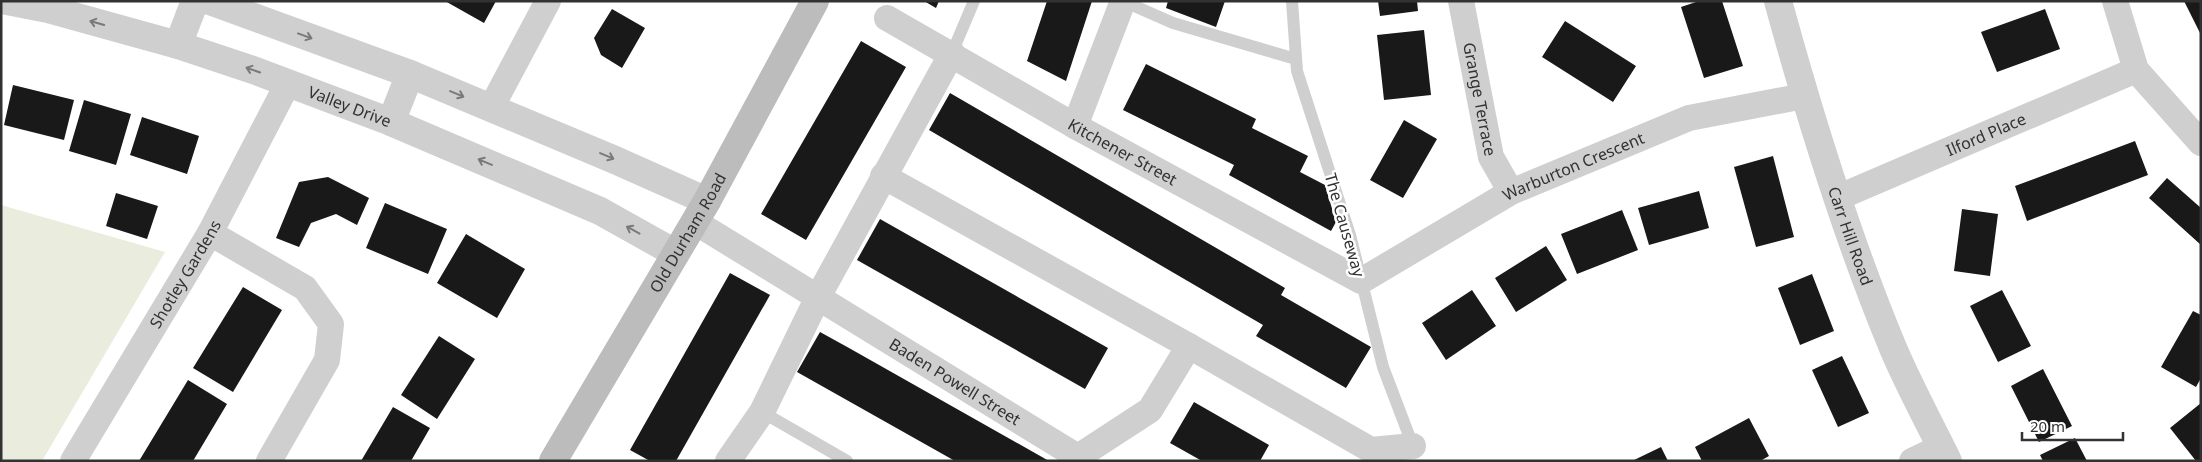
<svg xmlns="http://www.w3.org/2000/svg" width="2202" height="462" font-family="'Noto Sans',sans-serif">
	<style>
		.green { fill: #eaecdd }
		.building { fill: #191919 }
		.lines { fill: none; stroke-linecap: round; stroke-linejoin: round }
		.service { stroke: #cfcfcf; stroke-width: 12 }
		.minor { stroke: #cfcfcf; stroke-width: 26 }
		.tertiary { stroke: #cfcfcf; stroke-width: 28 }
		.secondary { stroke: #bcbcbc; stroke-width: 28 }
		.oneway { stroke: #797979 }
		.labels { text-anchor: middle; stroke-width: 5; stroke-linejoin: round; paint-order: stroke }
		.street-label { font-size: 16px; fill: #323232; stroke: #fff }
	</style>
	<rect width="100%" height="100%" fill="#fff"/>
	<path class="green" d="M1,205L165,252L42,461H1Z"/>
	<path class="building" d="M445,1H496L484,23Z
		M924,1H939L936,8Z
		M1047,1H1092L1066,81L1027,61Z
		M1168,1H1225L1216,27L1166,8Z
		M1378,1H1417L1418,11L1380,16Z
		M1699,1H1722L1743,66L1704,78L1681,7Z
		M2184,1H2201V35Z
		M612,9L645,28L622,68L601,55L594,38Z
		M2045,9L2060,49L1997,72L1981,32Z
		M1565,21L1636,66L1613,102L1542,57Z
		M1424,30L1431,95L1384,100L1377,35Z
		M861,41L906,67L806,240L761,214Z
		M1146,64L1256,119L1252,128L1308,156L1300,172L1325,185L1336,222L1331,231L1229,175L1234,165L1123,110Z
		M13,85L74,100L64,140L4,125Z
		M950,93L1285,288L1281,295L1371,347L1346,388L1256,336L1263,325L929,130Z
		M84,100L131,114L116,165L69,151Z
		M142,117L199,136L187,174L130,155Z
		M1404,120L1437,139L1403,198L1370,180Z
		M2135,141L2148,175L2027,221L2015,186Z
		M1773,156L1794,237L1756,247L1734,167Z
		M328,177L369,198L357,225L336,214L311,223L299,247L276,238L299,182Z
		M2167,178L2201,208V245L2149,198Z
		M1699,191L1709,228L1649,245L1638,208Z
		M116,193L158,206L147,239L106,226Z
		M385,203L447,229L428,274L366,248Z
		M1962,209L1998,214L1990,276L1954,271Z
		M1622,210L1638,250L1577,274L1561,234Z
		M880,219L1108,348L1085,389L857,260Z
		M466,234L525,269L497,318L437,283Z
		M1546,246L1567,280L1516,312L1495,278Z
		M730,273L770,295L676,461H650L630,450Z
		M1812,274L1834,331L1800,345L1778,288Z
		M243,287L282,310L233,392L193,368Z
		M1472,290L1496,326L1446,360L1422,323Z
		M2002,290L2031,346L1998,362L1970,306Z
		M2193,311L2201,315V378L2196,387L2161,367Z
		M820,332L849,348L1049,461H955L797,372Z
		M439,336L475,359L437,419L401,395Z
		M1842,356L1869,413L1838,427L1812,370Z
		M2043,369L2072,426L2039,442L2011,386Z
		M188,380L227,404L193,461H139Z
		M1194,402L1269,445L1260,461H1202L1170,443Z
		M2201,403V461H2196L2170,428Z
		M393,407L430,428L411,461H361Z
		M1749,418L1769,456L1760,461H1702L1695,447Z
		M2075,438L2087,461H2043L2040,455Z
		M1661,447L1668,461H1632Z"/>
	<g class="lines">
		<path class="service" d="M1123,1L1173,23L1296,59
			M1292,1L1297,71L1350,235L1383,367L1413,446
			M952,53L974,1
			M762,412L847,461"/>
		<g class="minor">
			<path id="s1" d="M1461,1L1491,157L1511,192"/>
			<path d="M2115,1L2136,70L2201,143"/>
			<path id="s2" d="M887,18L1075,126L1361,281L1511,192L1689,118L1804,96"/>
			<path d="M491,108L548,1"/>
			<path d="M1075,126L1123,1"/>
			<path d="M883,176L1189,346L1371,450L1413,446"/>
			<path id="s3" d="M1837,198L2136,70"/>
			<path id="s4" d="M695,222L1078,457L1150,410L1189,346"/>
			<path d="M210,233L305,288L331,324L327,360L269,461"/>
			<path id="s5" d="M73,461L210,233L288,83"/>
			<path d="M728,461L762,412L818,297L952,53"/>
			<path d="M1912,461L1941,447"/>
		</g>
		<g class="tertiary">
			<path id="s6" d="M7,1L48,9L178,45L256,71L391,122L600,211L675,253"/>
			<path d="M210,1L410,74L615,160L707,201"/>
			<path id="s7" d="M1778,1C1810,118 1846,235 1893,348C1909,386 1930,424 1948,461"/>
			<path d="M178,45L195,1"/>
			<path d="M391,122L410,74"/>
		</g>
		<path class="secondary" id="s8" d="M553,461L707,201L815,1"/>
	</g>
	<defs><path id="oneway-shaft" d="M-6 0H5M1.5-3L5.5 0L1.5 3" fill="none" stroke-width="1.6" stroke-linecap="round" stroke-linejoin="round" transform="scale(1.25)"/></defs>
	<g class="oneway">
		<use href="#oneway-shaft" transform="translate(97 23) rotate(-164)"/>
		<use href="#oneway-shaft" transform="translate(305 36) rotate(20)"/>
		<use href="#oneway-shaft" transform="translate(253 70) rotate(-161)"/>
		<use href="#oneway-shaft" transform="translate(457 94) rotate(23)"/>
		<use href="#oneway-shaft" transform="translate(607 156) rotate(23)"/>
		<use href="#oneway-shaft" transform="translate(485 162) rotate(-157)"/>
		<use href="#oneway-shaft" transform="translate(633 230) rotate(-151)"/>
	</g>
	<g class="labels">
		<g class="street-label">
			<text dy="6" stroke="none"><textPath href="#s1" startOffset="100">Grange Terrace</textPath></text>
			<text dy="6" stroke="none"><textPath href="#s6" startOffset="359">Valley Drive</textPath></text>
			<text dy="6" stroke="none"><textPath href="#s3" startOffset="162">Ilford Place</textPath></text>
			<text dy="6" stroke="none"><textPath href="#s2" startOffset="271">Kitchener Street</textPath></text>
			<text dy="6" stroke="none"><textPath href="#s2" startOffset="784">Warburton Crescent</textPath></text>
			<text transform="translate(1345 225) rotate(74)" y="6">The Causeway</text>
			<text dy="6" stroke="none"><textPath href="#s8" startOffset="265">Old Durham Road</textPath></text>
			<text dy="6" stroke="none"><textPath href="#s7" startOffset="246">Carr Hill Road</textPath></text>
			<text dy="6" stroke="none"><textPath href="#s5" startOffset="218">Shotley Gardens</textPath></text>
			<text dy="6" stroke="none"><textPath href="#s4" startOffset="305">Baden Powell Street</textPath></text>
		</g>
	</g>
	<rect width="2202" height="462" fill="none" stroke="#323232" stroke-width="5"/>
	<path d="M2022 432v8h101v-8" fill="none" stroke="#323232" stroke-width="2.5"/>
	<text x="2030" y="432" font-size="15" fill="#323232" stroke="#ffffff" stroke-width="4" paint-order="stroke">20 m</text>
</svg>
